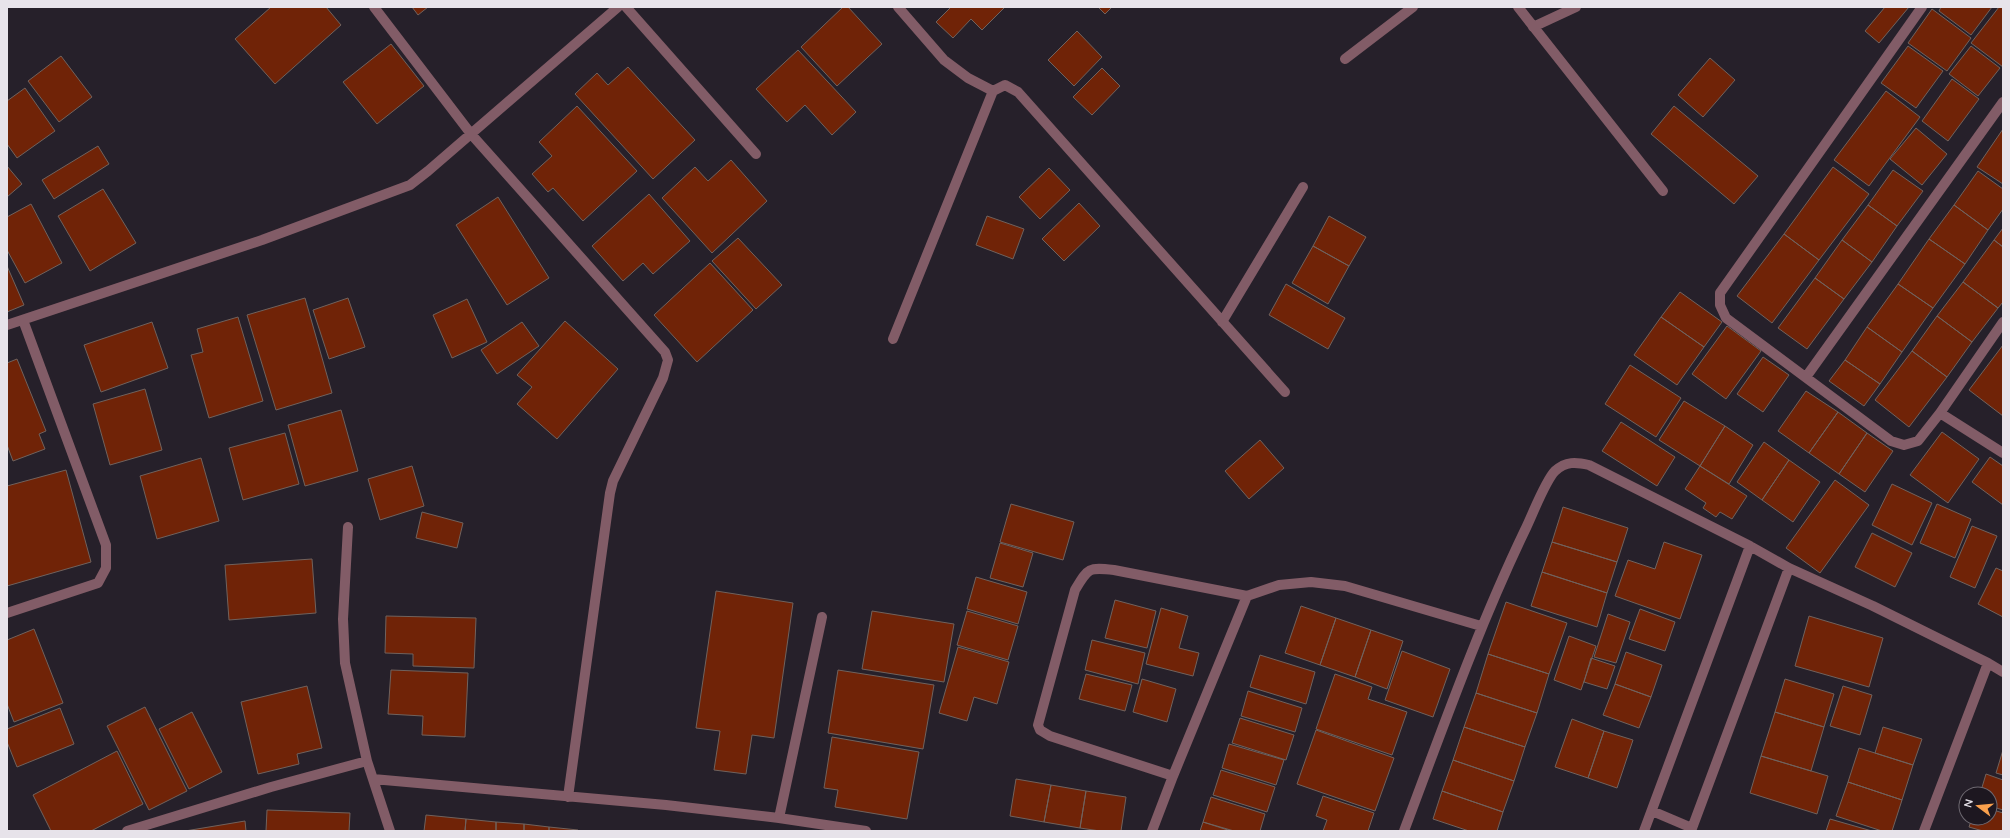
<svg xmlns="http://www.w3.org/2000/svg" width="2010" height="838" font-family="Quicksand,sans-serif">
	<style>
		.building { fill: #702307; stroke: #70625d }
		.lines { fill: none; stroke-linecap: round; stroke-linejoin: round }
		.minor { stroke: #825c67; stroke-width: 10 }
	</style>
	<rect width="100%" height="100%" fill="#26202a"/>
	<path class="building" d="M271,7H326L341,25L275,84L235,39Z
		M412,7H428L418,15Z
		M843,7H848L882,44L837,86L801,47Z
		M951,7H1005L982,30L971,19L953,38L936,22Z
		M1098,7H1112L1105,14Z
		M1885,7H1909L1879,43L1865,31Z
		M1941,7H1992L1971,35L1939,11Z
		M1999,7H2003V67L1971,43Z
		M1932,9L1971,38L1947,71L1908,43Z
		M1077,31L1102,57L1074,86L1048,60Z
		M391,44L424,86L377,124L343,82Z
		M1908,46L1943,71L1916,108L1881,83Z
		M1971,46L2000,68L1978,96L1949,74Z
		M798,50L856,112L832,135L805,105L787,122L756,89Z
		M61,56L92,97L59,122L28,81Z
		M1710,58L1735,80L1703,117L1678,95Z
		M628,67L695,140L653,179L575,94L597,73L608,85Z
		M1102,68L1120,86L1092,115L1073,97Z
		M1952,79L1979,99L1948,141L1922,121Z
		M25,88L55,131L17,158L7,144V101Z
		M1886,91L1920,117L1869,186L1834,160Z
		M577,106L637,171L583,221L553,188L548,192L532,174L552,156L539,142Z
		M1674,106L1758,176L1734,204L1651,134Z
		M1916,128L1947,154L1922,185L1890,159Z
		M2003,129V184L1977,167Z
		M98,146L109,164L54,199L42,180Z
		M731,160L767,201L712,253L662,198L695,167L708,181Z
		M7,166L22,184L7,197Z
		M1833,167L1869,194L1819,260L1784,234Z
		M1049,168L1070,190L1040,219L1019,197Z
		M1893,170L1923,191L1897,226L1868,205Z
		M1978,171L2003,189V209L1988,230L1954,205Z
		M103,189L136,243L90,271L58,216Z
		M649,194L690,241L653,274L643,263L623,281L592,246Z
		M498,197L549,278L507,305L456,225Z
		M1079,203L1100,226L1064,261L1042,239Z
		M31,204L62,263L25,283L7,250V217Z
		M1868,205L1897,226L1872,262L1842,240Z
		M1954,205L1988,230L1965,264L1929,239Z
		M987,216L1024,229L1013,259L976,245Z
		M1329,216L1366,237L1349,266L1313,246Z
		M2003,228V247L1994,240Z
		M1784,234L1819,260L1772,323L1737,296Z
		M738,238L782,285L756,309L712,261Z
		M1929,239L1965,264L1933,308L1898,284Z
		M1842,240L1872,262L1844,299L1815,278Z
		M1994,240L2003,247V302L1998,308L1963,282Z
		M1313,246L1349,266L1328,304L1292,283Z
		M710,263L753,310L697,362L654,315Z
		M7,266L24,305L7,312Z
		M1815,278L1844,299L1807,349L1778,328Z
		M1963,282L1998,308L1972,342L1937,316Z
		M1286,284L1345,318L1328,349L1269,315Z
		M1898,284L1933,308L1902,352L1867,327Z
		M1680,292L1722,322L1704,347L1661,317Z
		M305,298L332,393L276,410L247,315Z
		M348,298L365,347L329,359L313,310Z
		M467,299L487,342L452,358L433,315Z
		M1937,316L1972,342L1947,377L1912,351Z
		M238,317L263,401L209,418L191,355L203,352L197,329Z
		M1661,317L1704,347L1677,385L1634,355Z
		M565,321L618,369L557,439L517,404L532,387L517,375Z
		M152,322L168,368L101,392L84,345Z
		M522,322L539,346L497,374L481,350Z
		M1727,326L1761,351L1726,399L1692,374Z
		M1867,327L1902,352L1880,384L1845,360Z
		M2003,345V416L1969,390Z
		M1912,351L1947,377L1909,427L1875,400Z
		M1763,357L1789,375L1763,412L1737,394Z
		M17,359L46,431L39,434L45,449L13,461L7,445V363Z
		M1845,360L1880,384L1864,406L1829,381Z
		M1630,365L1681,398L1656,437L1605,404Z
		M145,389L162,450L110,465L93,404Z
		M1806,391L1838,412L1809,453L1778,431Z
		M1684,401L1725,426L1700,466L1659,440Z
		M341,410L358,471L305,486L288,425Z
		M1838,412L1867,433L1839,474L1809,453Z
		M1621,422L1675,457L1657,486L1602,451Z
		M1725,426L1753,445L1729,484L1700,466Z
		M1942,432L1979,459L1948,503L1910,475Z
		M285,433L299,484L243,500L229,448Z
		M1867,433L1893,451L1865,492L1839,474Z
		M1260,440L1284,468L1249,499L1225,471Z
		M1764,442L1789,460L1762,500L1737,482Z
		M1990,457L2003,466V505L1972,482Z
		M201,458L219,521L157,539L140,476Z
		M1789,460L1820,482L1793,522L1762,500Z
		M412,466L424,506L380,520L368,479Z
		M1700,466L1747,496L1732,519L1720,512L1716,517L1703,508L1706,503L1685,489Z
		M66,470L91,562L7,586V486Z
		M1835,480L1869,505L1820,573L1786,548Z
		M1892,484L1932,503L1912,545L1872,525Z
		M1011,504L1074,522L1063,560L1000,542Z
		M1937,504L1971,519L1955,558L1920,543Z
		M1563,507L1628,528L1617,562L1552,542Z
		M422,512L463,523L457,548L416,538Z
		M1972,526L1997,536L1975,588L1950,577Z
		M1872,533L1912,553L1895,587L1855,567Z
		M1552,542L1617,562L1607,593L1542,572Z
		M1664,542L1702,555L1680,619L1615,596L1628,560L1655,569Z
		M1000,543L1033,553L1023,587L990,578Z
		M312,559L316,613L229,620L225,565Z
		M1996,568L2003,571V617L1978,604Z
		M1542,572L1607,593L1597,627L1531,606Z
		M976,577L1027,592L1018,624L967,609Z
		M716,591L793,603L774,738L752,735L746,774L714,770L720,731L696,728Z
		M1115,600L1156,611L1147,648L1105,638Z
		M1506,602L1567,623L1549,674L1488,654Z
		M1301,606L1336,618L1320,665L1285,653Z
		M1161,608L1188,616L1179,648L1199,653L1193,676L1146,664Z
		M1640,609L1675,622L1665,651L1629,639Z
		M872,611L954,624L944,682L862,669Z
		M967,611L1018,626L1008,660L957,645Z
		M1608,614L1630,622L1616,663L1594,657Z
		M386,616L476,618L474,668L413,666V654L385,653Z
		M1809,616L1883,638L1869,687L1795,666Z
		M1336,618L1371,630L1355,677L1320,665Z
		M34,629L63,703L14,722L7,704V640Z
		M1371,630L1403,641L1387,689L1355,677Z
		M1569,636L1596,646L1581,690L1554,680Z
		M1092,640L1145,653L1138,684L1085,670Z
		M958,647L1009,662L997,704L974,697L967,721L939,713Z
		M1402,651L1450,669L1433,717L1385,700Z
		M1626,652L1662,665L1651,697L1615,684Z
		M1488,654L1549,674L1537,713L1476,693Z
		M1260,655L1315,672L1306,704L1250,687Z
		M1591,658L1615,666L1607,689L1584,682Z
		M391,670L468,673L465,737L422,735L423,716L388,714Z
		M838,670L934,685L923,749L828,733Z
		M1086,674L1132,685L1125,711L1079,699Z
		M1335,674L1372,687L1368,699L1407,712L1392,755L1316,729Z
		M1142,679L1176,689L1167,722L1133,712Z
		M1785,679L1834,694L1824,727L1775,712Z
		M1615,684L1651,697L1639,728L1603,715Z
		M307,686L322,748L297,754L299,764L258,774L241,702Z
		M1843,686L1872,695L1860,735L1830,726Z
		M1248,691L1302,708L1295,732L1241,716Z
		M1476,693L1537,713L1525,747L1464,727Z
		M145,707L187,791L149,810L107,726Z
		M60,708L74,744L17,767L7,742V729Z
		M192,712L222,772L189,789L159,729Z
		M1775,712L1824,727L1811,771L1761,756Z
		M1240,718L1294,735L1286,760L1232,743Z
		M1572,719L1604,731L1588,778L1555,767Z
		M1464,727L1525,747L1514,781L1453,760Z
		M1883,727L1922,739L1913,765L1875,753Z
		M1316,730L1394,758L1375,811L1297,784Z
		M1604,731L1633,740L1617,788L1588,778Z
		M832,737L919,752L907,819L835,807L838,790L824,788Z
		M1229,744L1284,760L1276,785L1222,768Z
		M1859,748L1913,765L1902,800L1848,782Z
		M2003,750V775L1996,773Z
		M117,751L143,804L91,831H51L33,795Z
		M1761,756L1828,776L1817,814L1750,793Z
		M1453,760L1514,781L1503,812L1442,791Z
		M1221,770L1275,787L1267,812L1213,795Z
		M1986,774L2003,780V810L1990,806V794H1980Z
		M1016,779L1051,785L1044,822L1010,816Z
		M1848,782L1902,800L1892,831H1882L1836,816Z
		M1051,785L1086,791L1080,828L1044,822Z
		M1086,791L1126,797L1121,831H1100L1080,828Z
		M1442,791L1503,812L1497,831H1469L1433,819Z
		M1323,796L1374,813L1368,831H1323L1327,820L1316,816Z
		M1211,797L1265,814L1260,831H1234L1203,822Z
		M1990,809L2003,813V831H1983L1969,827L1972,818H1990Z
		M267,810L350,813L349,831H266Z
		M426,815L466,819L465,831H424Z
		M466,819L496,822V831H465Z
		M1830,819L1872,831H1826Z
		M245,821L246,831H185Z
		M496,822L524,824V831H496Z
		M1203,822L1231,831H1200Z
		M524,824L549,827V831H524Z
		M549,827L578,830V831H549Z"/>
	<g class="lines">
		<path class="minor" d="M374,7L471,134L665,352L668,360L663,378L613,481L610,493L568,797
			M626,7L756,154
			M898,7L944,60L968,78L993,91
			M1518,7L1663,191
			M1922,7L1720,293V305L1726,318L1891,441L1904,445L1918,441L1940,413L2003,322
			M1533,27L1576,7
			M1345,59L1413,7
			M1222,322L1303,187
			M7,325L262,240L410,185L428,171L618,7
			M893,339L993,91L1005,85L1018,92L1285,392
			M1806,377L2003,102
			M1940,413L2003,453
			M348,527L343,619L345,663L367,761L390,831
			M7,613L98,583L106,568V545L23,320
			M1173,776L1050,736L1040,730L1038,725L1075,590C1088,568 1088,567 1114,570L1247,596L1279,585L1311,582L1345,586L1481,626
			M373,779L666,805L779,818L822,617
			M1652,811L1692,828
			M779,818L866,831
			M127,831L271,787L367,761
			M1152,831L1173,776L1247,596
			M1404,831C1442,730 1478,628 1525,530C1532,516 1545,481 1555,471C1566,461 1576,462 1589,465L1750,546L1789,568L1873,606L1988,663L2003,672
			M1644,831L1750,546
			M1691,831L1789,568
			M1924,831L1988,663"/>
	</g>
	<rect width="2010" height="838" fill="none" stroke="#e7e3ea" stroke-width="16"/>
	<g transform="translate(1978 806) rotate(286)"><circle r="19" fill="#1d1720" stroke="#6e6971"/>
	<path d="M0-3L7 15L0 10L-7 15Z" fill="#f9a04d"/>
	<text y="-6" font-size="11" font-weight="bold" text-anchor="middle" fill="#e7e3ea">N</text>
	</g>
</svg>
